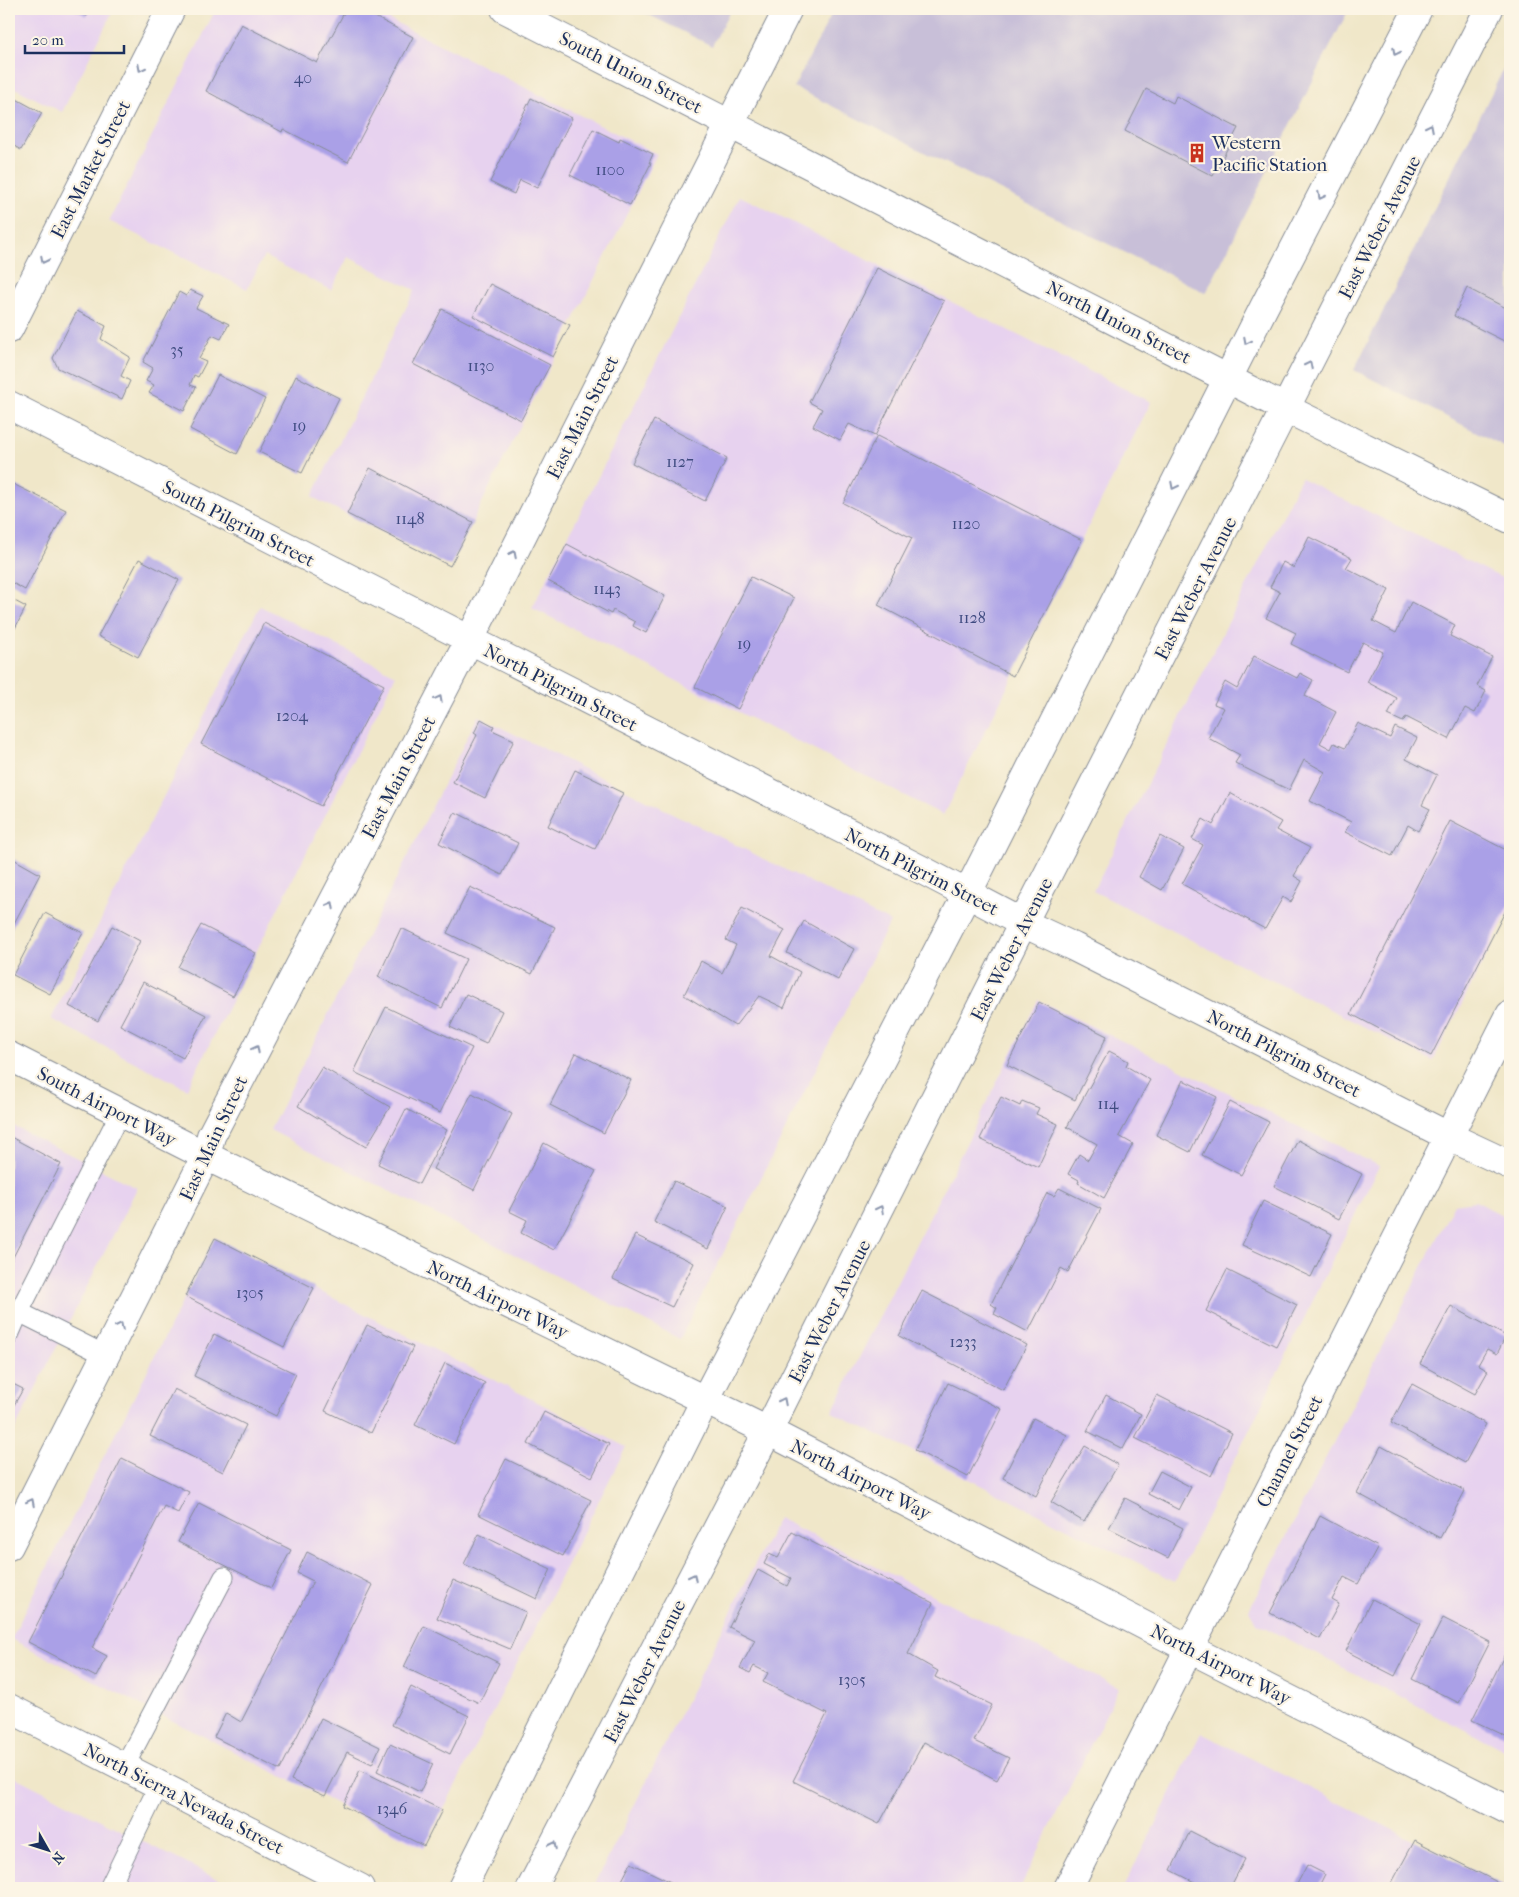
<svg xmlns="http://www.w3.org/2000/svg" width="1519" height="1897" font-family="'IM FELL French Canon',serif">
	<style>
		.built { fill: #e7d2ef }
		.industrial { fill: #c8bfd8 }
		.building { fill: #aaa0e7 }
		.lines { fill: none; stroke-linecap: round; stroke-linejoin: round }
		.service-casing { stroke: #868b94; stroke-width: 21 }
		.minor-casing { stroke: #868b94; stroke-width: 30 }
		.tertiary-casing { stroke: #868b94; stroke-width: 30 }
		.secondary-casing { stroke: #868b94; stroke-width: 30 }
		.service { stroke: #fff; stroke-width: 19 }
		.minor { stroke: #fff; stroke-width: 28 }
		.tertiary { stroke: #fff; stroke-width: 28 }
		.secondary { stroke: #fff; stroke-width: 28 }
		.oneway { stroke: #8d97ae }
		.labels { text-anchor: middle; stroke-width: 4.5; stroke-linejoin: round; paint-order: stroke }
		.number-label { font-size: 16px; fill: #3f4b80 }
		.street-label { font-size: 19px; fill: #1b2f5e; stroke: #fcf5e5 }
		.poi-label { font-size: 19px; fill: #1b2f5e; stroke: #fcf5e5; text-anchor: start }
	</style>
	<rect width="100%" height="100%" fill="#fcf5e5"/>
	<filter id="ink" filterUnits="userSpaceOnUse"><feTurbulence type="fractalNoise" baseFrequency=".02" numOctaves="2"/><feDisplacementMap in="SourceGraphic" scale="10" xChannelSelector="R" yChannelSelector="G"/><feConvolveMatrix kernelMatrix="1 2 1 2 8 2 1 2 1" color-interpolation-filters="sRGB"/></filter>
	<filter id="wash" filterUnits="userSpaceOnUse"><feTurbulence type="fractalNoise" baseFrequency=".0096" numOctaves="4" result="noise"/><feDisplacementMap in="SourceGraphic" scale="20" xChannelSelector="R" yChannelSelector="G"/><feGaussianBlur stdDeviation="1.12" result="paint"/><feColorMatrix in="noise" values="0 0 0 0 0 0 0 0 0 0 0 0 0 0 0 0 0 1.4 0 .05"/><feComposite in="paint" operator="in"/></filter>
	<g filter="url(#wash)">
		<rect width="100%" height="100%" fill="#f0e7c9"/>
		<path class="built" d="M9,9H114L62,112L9,85Z
			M216,9H369L657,154L450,566L312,497L415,290L348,257L331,290L264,256L247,289L109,221Z
			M740,196L1151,402L943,815L532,608Z
			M1301,478L1510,582V908L1433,1061L1093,891Z
			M260,606L396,675L187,1089L51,1019Z
			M478,716L890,922L680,1339L270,1130Z
			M1038,1000L1379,1166L1175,1581L832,1412Z
			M9,1124L137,1188L9,1441Z
			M1475,1201L1510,1219V1753L1256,1623L1249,1610L1454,1204Z
			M215,1238L626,1447L424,1848L11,1639Z
			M778,1518L1119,1688L1020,1888H593Z
			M1201,1733L1508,1888H1123Z
			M9,1774L235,1888H9Z"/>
		<path class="industrial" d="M637,9H731L712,46Z
			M834,9H1349L1206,293L794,87Z
			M1510,56V449L1354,370Z"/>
		<g id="blocks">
			<path class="building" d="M73,9H91L87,16Z
				M346,9H360L413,37L348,162L283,129L282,132L206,91L241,24L317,63Z
				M1146,89L1173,103L1176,96L1238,128L1213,176L1125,131Z
				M9,95L42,113L21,150L9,143Z
				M531,98L572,118L537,188L520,180L514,194L490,182Z
				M593,129L619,142L620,138L653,154L649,163H651L630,205L570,175Z
				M877,268L944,301L875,436L849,424L840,440L813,426L822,409L809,402Z
				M490,284L570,325L553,357L473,316Z
				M1467,288L1510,310V344L1454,316Z
				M190,290L203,296L196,308L229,324L221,339L212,335L199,359L206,362L198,377L194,375L190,385L196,387L184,411L149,393L154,385L146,381L153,368L143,362L179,292L186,296Z
				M442,309L550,365L521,420L413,364Z
				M77,311L106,326L101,339L130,357L121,376L130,381L122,399L58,368L53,358Z
				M218,375L265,399L237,454L190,429Z
				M296,376L339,398L302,473L259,452Z
				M654,420L727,458L705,501L632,463Z
				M877,436L1082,540L1013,676L878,605L912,538L843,503Z
				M370,468L473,522L450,566L347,514Z
				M9,482L66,510L25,590L9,581Z
				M1309,537L1352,558L1346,568L1389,590L1373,621L1396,633L1411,602L1455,625L1450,636L1492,657L1477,686L1486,691L1475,713L1465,708L1449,739L1406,717L1403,722L1388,715L1397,698L1367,682L1383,652L1363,642L1347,672L1291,644L1296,633L1266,618L1280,592L1270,587L1283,562L1294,568Z
				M567,544L665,596L646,633L633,626L635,622L613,610L611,614L548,581Z
				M139,559L179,580L138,657L98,636Z
				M751,577L794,598L738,709L695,687Z
				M9,598L26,607L9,640Z
				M264,623L384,685L321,806L201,744Z
				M1254,656L1297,678L1300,673L1313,680L1305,696L1336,712L1320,743L1331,749L1334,743L1345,748L1358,723L1390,738L1395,727L1417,738L1406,759L1437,775L1422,805L1430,809L1418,831L1408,825L1392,856L1345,832L1351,822L1310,801L1325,772L1304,760L1289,790L1235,763L1240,755L1208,738L1224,708L1214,704L1225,682L1237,689Z
				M481,719L494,726L492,730L514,740L485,798L453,782L477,735L474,733Z
				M575,770L623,793L595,849L548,826Z
				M1230,793L1281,822L1276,830L1310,848L1294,876L1302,881L1291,902L1283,897L1265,929L1182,884L1203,845L1192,839L1203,819L1213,825Z
				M455,812L518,843L502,875L439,843Z
				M1450,821L1510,852V902L1431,1056L1351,1014Z
				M1160,836L1184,849L1162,890L1139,877Z
				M10,857L40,874L9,933V859Z
				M470,887L555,927L532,974L447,933Z
				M742,908L785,930L771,956L800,972L784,1008L759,996L735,1026L684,995L701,961L722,973L736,945L726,940Z
				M45,913L83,933L50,994L13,975Z
				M804,921L854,949L838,980L787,953Z
				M201,925L256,953L233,996L178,967Z
				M112,926L140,941L98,1021L69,1006Z
				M401,928L466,959L442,1008L378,977Z
				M143,982L206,1015L183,1058L120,1025Z
				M466,994L502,1011L486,1044L450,1027Z
				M1039,1002L1107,1036L1075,1100L1007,1065Z
				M386,1007L472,1048L440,1113L354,1072Z
				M1109,1051L1128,1061L1126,1066L1150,1080L1119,1136L1133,1144L1104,1198L1078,1183L1079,1180L1068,1174L1079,1154L1088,1160L1097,1144L1067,1127Z
				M576,1053L631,1080L604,1133L550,1105Z
				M322,1067L390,1107L366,1147L298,1106Z
				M1183,1080L1217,1097L1190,1152L1156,1135Z
				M472,1093L512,1114L474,1190L433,1169Z
				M1001,1097L1020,1106L1022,1101L1039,1108L1036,1114L1058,1124L1038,1167L980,1139Z
				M1230,1102L1269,1122L1241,1175L1202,1155Z
				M406,1109L447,1130L419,1184L378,1164Z
				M9,1136L61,1164L10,1263L9,1262Z
				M1298,1140L1362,1174L1339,1219L1274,1186Z
				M544,1143L596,1171L554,1250L521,1233L527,1220L509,1211Z
				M674,1181L728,1206L708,1249L654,1222Z
				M1059,1188L1101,1209L1068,1272L1061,1268L1028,1332L994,1314L997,1308L991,1304L1047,1193L1054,1196Z
				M1263,1201L1332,1234L1311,1277L1242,1245Z
				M635,1235L694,1263L672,1307L613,1279Z
				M215,1238L314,1288L284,1347L185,1296Z
				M1227,1270L1297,1305L1276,1346L1206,1311Z
				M922,1291L1027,1345L1003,1390L899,1336Z
				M1451,1306L1506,1336L1497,1354L1487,1349L1478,1365L1488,1371L1475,1394L1420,1364Z
				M367,1325L413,1347L371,1433L325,1411Z
				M214,1334L296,1374L276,1416L194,1376Z
				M445,1363L485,1383L454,1444L415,1425Z
				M9,1382L23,1389L9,1414Z
				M948,1383L1002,1409L968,1477L915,1450Z
				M1412,1384L1486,1424L1465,1463L1391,1423Z
				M174,1389L246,1425L223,1472L150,1436Z
				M1106,1395L1141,1414L1123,1449L1087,1431Z
				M1157,1395L1232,1433L1211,1476L1135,1438Z
				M544,1412L609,1444L592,1477L528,1444Z
				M1033,1418L1067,1435L1036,1496L1003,1478Z
				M1085,1446L1118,1465L1084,1522L1051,1502Z
				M1381,1446L1465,1491L1440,1538L1357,1493Z
				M122,1458L189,1492L178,1513L164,1506L92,1648L107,1656L96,1677L28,1642Z
				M506,1459L591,1500L563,1556L478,1514Z
				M1160,1471L1191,1487L1179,1510L1148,1494Z
				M1125,1498L1183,1528L1168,1558L1109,1528Z
				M199,1503L291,1550L271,1588L178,1542Z
				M1320,1516L1378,1547L1358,1584L1344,1577L1332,1600L1339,1604L1320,1639L1270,1613Z
				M792,1532L933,1603L908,1654L938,1671L935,1677L992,1705L974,1741L1009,1758L997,1780L924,1742L879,1824L793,1781L827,1714L763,1682L768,1673L754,1666L750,1673L740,1668L755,1640L729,1627L758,1570L787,1586L791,1578L764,1564L769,1554L778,1558Z
				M479,1534L551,1569L537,1599L464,1564Z
				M307,1552L373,1585L280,1770L214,1737L226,1713L241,1722L313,1581L297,1573Z
				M453,1580L526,1612L510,1649L437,1618Z
				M1372,1599L1421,1624L1395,1676L1346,1651Z
				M1443,1618L1490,1642L1459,1703L1412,1679Z
				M424,1626L499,1663L479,1703L404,1667Z
				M1510,1644V1738L1472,1720Z
				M411,1687L469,1716L450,1754L392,1725Z
				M321,1718L380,1747L372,1764L347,1752L325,1796L291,1780Z
				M390,1744L433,1764L420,1792L377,1771Z
				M360,1770L442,1810L424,1846L343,1806Z
				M1190,1831L1245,1859L1230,1888H1206L1171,1870Z
				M1415,1840L1424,1845L1509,1888H1389Z
				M631,1863L683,1888H618Z
				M1307,1865L1325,1874L1318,1888H1295Z"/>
		</g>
	</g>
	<g filter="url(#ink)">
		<use href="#blocks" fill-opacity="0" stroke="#868b94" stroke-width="1"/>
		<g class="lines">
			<defs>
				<path id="service" d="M9,1335L19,1312
					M105,1355L19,1312L120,1113
					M124,1767L224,1577
					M109,1888L159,1785"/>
				<path id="minor" d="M505,9L1287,409L1510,519
					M9,405L924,871L1023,923L1074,947L1448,1136L1510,1165
					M9,1708L360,1888
					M1068,1888L1510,1015"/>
				<path id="tertiary" d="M462,1888L705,1400L967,894L1263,309L1418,9
					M531,1888L768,1431L1023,923L1489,9"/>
				<path id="secondary" d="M9,329L171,9
					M9,1056L206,1156L768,1431L1190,1649L1510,1811
					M9,1546L206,1156L211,1136L469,641L788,9"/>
			</defs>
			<use href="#service" class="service-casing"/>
			<use href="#minor" class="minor-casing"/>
			<use href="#tertiary" class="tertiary-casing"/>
			<use href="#secondary" class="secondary-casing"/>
			<use href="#service" class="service"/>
			<use href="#minor" class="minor"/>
			<use href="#tertiary" class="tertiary"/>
			<use href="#secondary" class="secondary"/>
		</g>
		<defs><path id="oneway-chevron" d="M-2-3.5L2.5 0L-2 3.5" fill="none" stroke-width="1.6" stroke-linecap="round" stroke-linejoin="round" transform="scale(1.25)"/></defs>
		<g class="oneway">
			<use href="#oneway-chevron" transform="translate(1396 52) rotate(117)"/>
			<use href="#oneway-chevron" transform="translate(141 68) rotate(117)"/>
			<use href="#oneway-chevron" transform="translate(1430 127) rotate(-63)"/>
			<use href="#oneway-chevron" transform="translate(1321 196) rotate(117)"/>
			<use href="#oneway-chevron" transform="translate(44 260) rotate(117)"/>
			<use href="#oneway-chevron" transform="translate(1247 341) rotate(117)"/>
			<use href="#oneway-chevron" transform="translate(1309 365) rotate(-63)"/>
			<use href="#oneway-chevron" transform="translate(1174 486) rotate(117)"/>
			<use href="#oneway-chevron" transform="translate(513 554) rotate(-63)"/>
			<use href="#oneway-chevron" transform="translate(439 699) rotate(-62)"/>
			<use href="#oneway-chevron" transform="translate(331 905) rotate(-62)"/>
			<use href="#oneway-chevron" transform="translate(256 1049) rotate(-62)"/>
			<use href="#oneway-chevron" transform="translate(880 1209) rotate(-63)"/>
			<use href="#oneway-chevron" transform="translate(120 1326) rotate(-63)"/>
			<use href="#oneway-chevron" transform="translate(783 1401) rotate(-63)"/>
			<use href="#oneway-chevron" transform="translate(31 1502) rotate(-63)"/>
			<use href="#oneway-chevron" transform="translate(693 1577) rotate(-63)"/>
			<use href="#oneway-chevron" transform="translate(553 1845) rotate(-63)"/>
		</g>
	</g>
	<defs>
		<symbol id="building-bare" viewBox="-9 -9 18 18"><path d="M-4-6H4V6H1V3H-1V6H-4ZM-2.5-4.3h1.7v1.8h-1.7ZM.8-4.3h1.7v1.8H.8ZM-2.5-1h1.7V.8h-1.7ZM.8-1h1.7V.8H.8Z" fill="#c8321e" stroke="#fcf5e5" stroke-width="2.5" paint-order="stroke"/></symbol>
	</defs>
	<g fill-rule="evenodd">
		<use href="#building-bare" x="1183" y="139" width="28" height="28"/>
	</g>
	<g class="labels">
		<g class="number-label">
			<text x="303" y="83">40</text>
			<text x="610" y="175">1100</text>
			<text x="177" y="355">35</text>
			<text x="481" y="371">1130</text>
			<text x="299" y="431">19</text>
			<text x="680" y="467">1127</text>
			<text x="410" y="524">1148</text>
			<text x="966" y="529">1120</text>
			<text x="607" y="594">1143</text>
			<text x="972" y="623">1128</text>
			<text x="744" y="649">19</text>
			<text x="292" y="721">1204</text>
			<text x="1108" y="1109">114</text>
			<text x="250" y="1298">1305</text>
			<text x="963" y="1347">1233</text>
			<text x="852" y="1685">1305</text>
			<text x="392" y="1814">1346</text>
		</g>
		<g class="street-label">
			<text transform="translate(631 72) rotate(27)" y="7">South Union Street</text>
			<text transform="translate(90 169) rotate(-63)" y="7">East Market Street</text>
			<text transform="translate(1379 227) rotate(-63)" y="7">East Weber Avenue</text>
			<text transform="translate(1119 322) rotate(27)" y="7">North Union Street</text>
			<text transform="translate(582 417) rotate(-63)" y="7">East Main Street</text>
			<text transform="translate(239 523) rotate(27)" y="7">South Pilgrim Street</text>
			<text transform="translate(1195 588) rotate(-63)" y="7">East Weber Avenue</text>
			<text transform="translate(561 687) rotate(27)" y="7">North Pilgrim Street</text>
			<text transform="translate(398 777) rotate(-62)" y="7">East Main Street</text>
			<text transform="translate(922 871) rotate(27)" y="7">North Pilgrim Street</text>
			<text transform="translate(1011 949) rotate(-63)" y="7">East Weber Avenue</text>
			<text transform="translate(1284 1053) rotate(27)" y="7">North Pilgrim Street</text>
			<text transform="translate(107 1106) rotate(27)" y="7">South Airport Way</text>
			<text transform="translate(213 1138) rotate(-65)" y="7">East Main Street</text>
			<text transform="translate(498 1299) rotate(26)" y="7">North Airport Way</text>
			<text transform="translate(829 1311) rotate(-63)" y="7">East Weber Avenue</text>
			<text transform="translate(1289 1451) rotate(-63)" y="7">Channel Street</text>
			<text transform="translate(861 1479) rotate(27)" y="7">North Airport Way</text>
			<text transform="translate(1221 1664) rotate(27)" y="7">North Airport Way</text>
			<text transform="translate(644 1671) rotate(-63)" y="7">East Weber Avenue</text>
			<text transform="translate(184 1798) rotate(27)" y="7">North Sierra Nevada Street</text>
		</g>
		<g class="poi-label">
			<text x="1212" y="149">Western<tspan x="1212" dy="22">Pacific Station</tspan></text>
		</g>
	</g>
	<rect width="1519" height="1897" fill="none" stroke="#fcf5e5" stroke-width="30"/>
	<g transform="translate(48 1850) rotate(129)" stroke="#fcf5e5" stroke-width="4" paint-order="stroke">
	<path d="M0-4L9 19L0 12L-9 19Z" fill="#1b2f5e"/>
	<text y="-8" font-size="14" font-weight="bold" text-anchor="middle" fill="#1b2f5e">N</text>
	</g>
	<path d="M25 45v8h99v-8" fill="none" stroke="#1b2f5e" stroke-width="2.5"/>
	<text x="32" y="45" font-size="15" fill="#1b2f5e" stroke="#fcf5e5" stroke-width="4" paint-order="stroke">20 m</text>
</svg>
